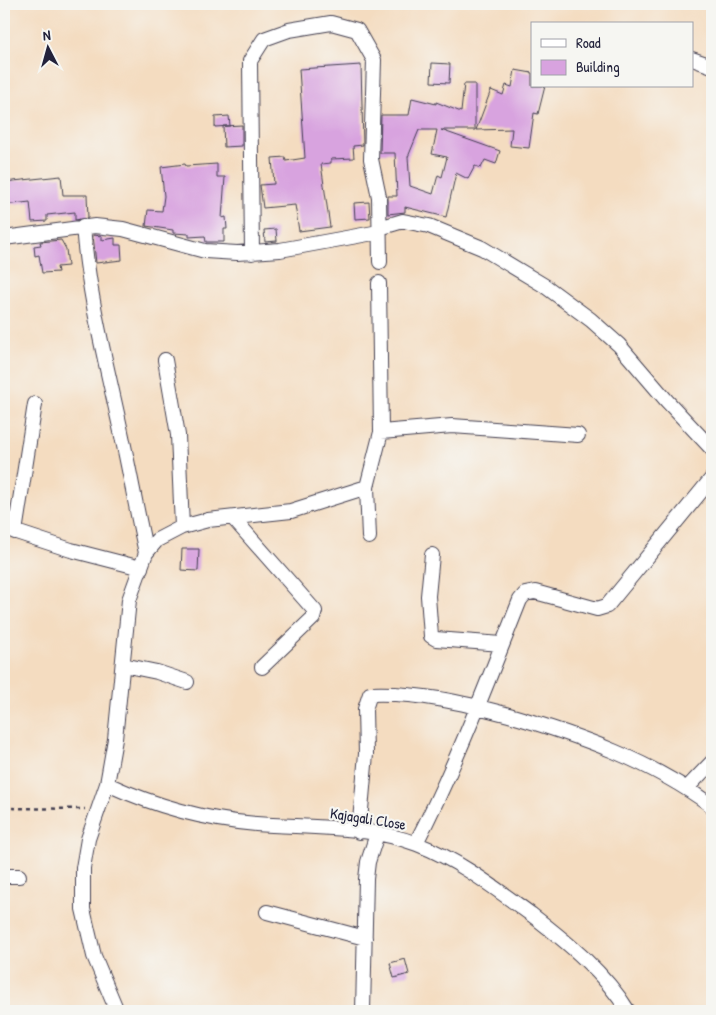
<svg xmlns="http://www.w3.org/2000/svg" width="716" height="1015" font-family="'Patrick Hand',sans-serif">
	<style>
		.building { fill: #d8a3df; fill-rule: evenodd }
		.lines { fill: none; stroke-linecap: round; stroke-linejoin: round }
		.street-casing { stroke: #423e4f; stroke-width: 16 }
		.path { stroke: #423e4f; stroke-width: 2.5; stroke-dasharray: 4 4; stroke-linecap: butt }
		.street { stroke: #fff; stroke-width: 14 }
		.labels { text-anchor: middle; stroke-width: 4.5; stroke-linejoin: round; paint-order: stroke }
		.street-label { font-size: 15px; fill: #22223b; stroke: #f6f6f2 }
	</style>
	<rect width="100%" height="100%" fill="#f6f6f2"/>
	<filter id="ink" filterUnits="userSpaceOnUse"><feTurbulence type="fractalNoise" baseFrequency=".02" numOctaves="2"/><feDisplacementMap in="SourceGraphic" scale="10" xChannelSelector="R" yChannelSelector="G"/><feConvolveMatrix kernelMatrix="1 2 1 2 8 2 1 2 1" color-interpolation-filters="sRGB"/></filter>
	<filter id="wash" filterUnits="userSpaceOnUse"><feTurbulence type="fractalNoise" baseFrequency=".0096" numOctaves="4" result="noise"/><feDisplacementMap in="SourceGraphic" scale="20" xChannelSelector="R" yChannelSelector="G"/><feGaussianBlur stdDeviation="1.12" result="paint"/><feColorMatrix in="noise" values="0 0 0 0 0 0 0 0 0 0 0 0 0 0 0 0 0 1.4 0 .05"/><feComposite in="paint" operator="in"/></filter>
	<g filter="url(#wash)">
		<rect width="100%" height="100%" fill="#f4dcc0"/>
		<g id="blocks">
			<path class="building" d="M432,63L450,64L449,83L431,82Z
				M361,65L363,145L353,146L354,158L331,159V163L321,164L330,227L299,231L295,205L263,208L260,185L274,184L272,158L285,157L286,161L305,158L299,69Z
				M515,70L532,73V86H545L538,114L534,113L529,148L510,146L512,129L476,130L491,90L503,95L506,85L512,87Z
				M464,84H475V130H441L500,151L496,164L485,160L481,168L475,166L468,179L456,173L446,217L405,207V212L388,214V196H397L395,153H380L381,115H409L412,98L436,104V102L461,112ZM419,130H437L432,154L447,157L442,177L438,175L433,194L410,186L408,157Z
				M229,116L230,126L215,127V117Z
				M242,125V146L224,147L223,126Z
				M185,164L186,166L217,164V177H225L222,218L226,217L227,229H224V242H206L205,236L189,237V234L173,233V230L146,226L148,210L162,211L164,196L161,167Z
				M61,176L63,195H87L88,218L75,220V212L47,215V221L32,222L30,202L4,205V182Z
				M369,202L370,218L355,219L354,203Z
				M276,229L277,241L265,242L264,230Z
				M93,235L102,236V240L115,238V245H121L122,260L96,263Z
				M61,240L66,249L68,266L57,267L58,272L42,273L39,255L35,256L34,246L41,245L40,242Z
				M182,549H199L198,571L181,570Z
				M405,959L409,974L394,978L390,963Z"/>
		</g>
	</g>
	<g filter="url(#ink)">
		<use href="#blocks" fill-opacity="0" stroke="#423e4f" stroke-width="1"/>
		<g class="lines">
			<defs>
				<path id="street" d="M692,59L712,66
					M83,226C88,292 104,354 118,418C128,462 136,508 146,553
					M386,226L403,221L429,226L482,248L545,286L591,320L619,345L667,401L712,449
					M4,238L95,226L123,229L205,251L237,253L280,250L379,232
					M252,253L250,61L264,39L289,30L331,23L357,30L374,60L371,159L379,197L380,262
					M165,360L178,435L182,527
					M381,432L452,426L578,435
					M367,487L369,537
					M233,518L315,611L313,618L262,667
					M4,528L71,550L141,568
					M15,532L35,404
					M432,555L428,596L431,636L436,639L502,644
					M123,665L157,672L187,682
					M107,784C153,805 206,820 256,824C309,828 367,825 417,844C459,860 496,889 532,915C567,942 605,973 628,1011
					M687,788L712,762
					M359,832L366,754L365,709L370,694C417,692 464,703 509,715C581,736 651,761 712,806
					M416,843C456,765 487,683 520,600L525,594L535,592L597,609L607,606L712,478
					M4,876H19
					M267,912L365,938
					M117,1011L94,956L83,909V868L88,839L107,784L115,739L129,600L146,553L157,540L182,527L208,520L291,511L367,487L381,432L379,283
					M363,1011L366,879L368,862L377,834"/>
			</defs>
			<use href="#street" class="street-casing"/>
			<path class="path" d="M4,808L85,809"/>
			<use href="#street" class="street"/>
		</g>
	</g>
	<g class="labels">
		<g class="street-label">
			<text transform="translate(368 819) rotate(9)" y="5">Kajagali Close</text>
		</g>
	</g>
	<rect width="716" height="1015" fill="none" stroke="#f6f6f2" stroke-width="20"/>
	<rect x="531" y="22" width="162" height="65" fill="#f6f6f2" stroke="#a1a1a9"/>
	<rect x="541" y="39" width="25" height="8" fill="#ffffff" stroke="#a1a1a9"/>
	<text x="576" y="48" font-size="15" fill="#22223b">Road</text>
	<rect x="541" y="60" width="25" height="15" fill="#d8a3df" stroke="#a1a1a9"/>
	<text x="576" y="72" font-size="15" fill="#22223b">Building</text>
	<g transform="translate(48 48) rotate(354)" stroke="#f6f6f2" stroke-width="4" paint-order="stroke">
	<path d="M0-4L9 19L0 12L-9 19Z" fill="#22223b"/>
	<text y="-8" font-size="14" font-weight="bold" text-anchor="middle" fill="#22223b">N</text>
	</g>
</svg>
